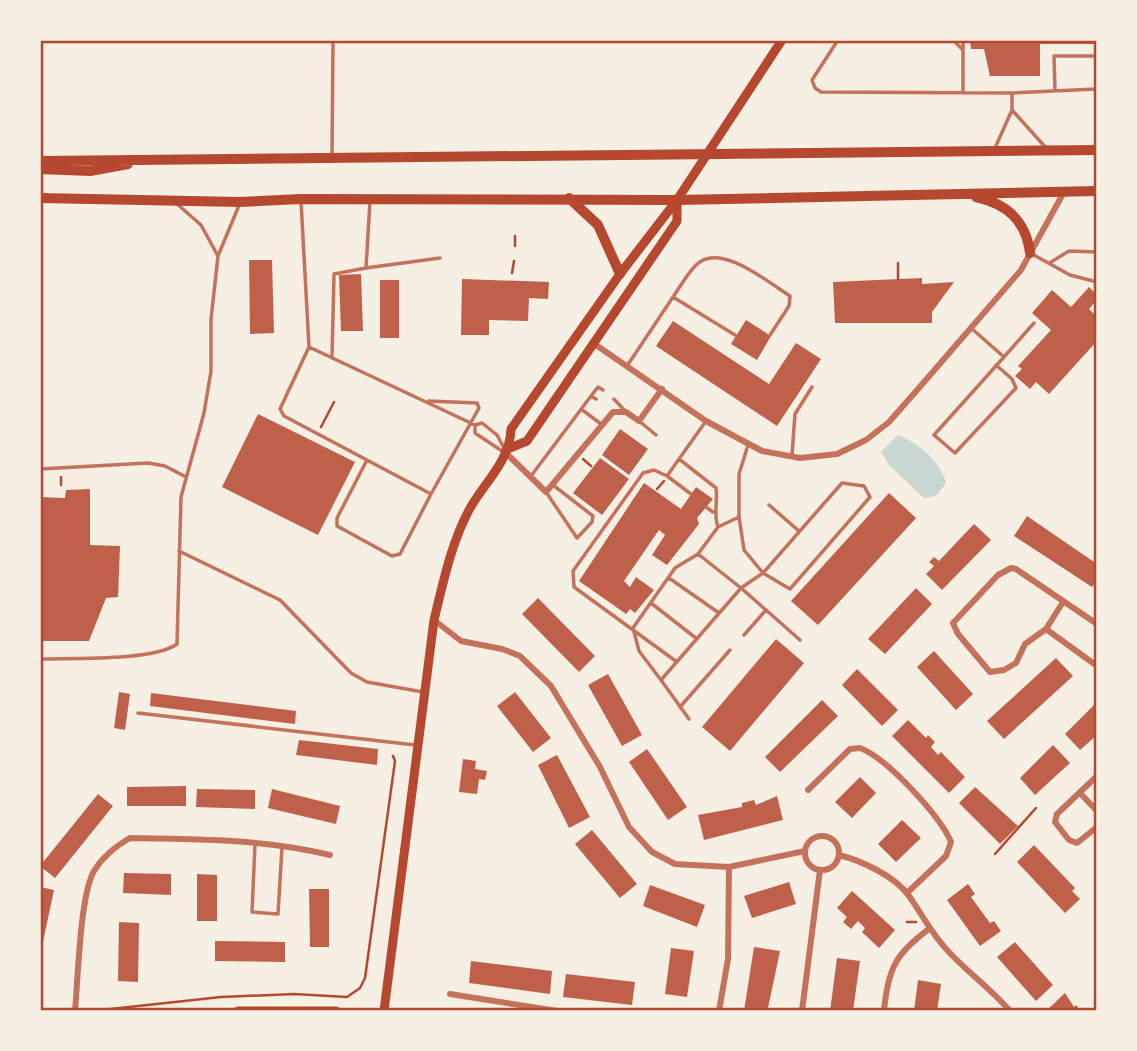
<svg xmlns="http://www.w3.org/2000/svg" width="1137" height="1051" font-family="Cabin,sans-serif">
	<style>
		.water { fill: #c9d6d2 }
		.building { fill: #bf614a }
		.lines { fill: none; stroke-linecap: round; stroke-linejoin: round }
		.path { stroke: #b5482f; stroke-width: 2.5 }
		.service { stroke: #c5725c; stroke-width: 3.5 }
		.minor { stroke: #c5725c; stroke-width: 6 }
		.secondary { stroke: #b5482f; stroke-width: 9 }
		.trunk { stroke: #b5482f; stroke-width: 10 }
		.neatline { fill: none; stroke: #b5482f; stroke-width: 2.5 }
	</style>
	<rect width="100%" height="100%" fill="#f6efe4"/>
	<path class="water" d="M898,435C918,443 940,461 946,483L936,496L924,498L889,465L881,452Z"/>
	<path class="building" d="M970,40H1097V44H1040V76H990L984,49H971Z
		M249,260H272L274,333L250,334Z
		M361,274L363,331H341L339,275Z
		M922,278V284L954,282L932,312V323H835L833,282Z
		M462,279L549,282L548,299L529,298L528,321L489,320V335H461Z
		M380,280H399V338H380Z
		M1089,287L1097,295V300L1089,309L1097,317V341L1049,394L1036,382L1030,389L1015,376L1022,369L1018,366L1051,330L1032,313L1052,290L1071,307Z
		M746,320L771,336L757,360L731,344Z
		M673,321L769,384L796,343L821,359L777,426L656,346Z
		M258,414L355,462L318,535L222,487Z
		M620,429L648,449L629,475L602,455Z
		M600,458L629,479L602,515L573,493Z
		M644,483L681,509L696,487L713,499L697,518L699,524L667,565L652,555L665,535L659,530L624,581L630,587L636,577L654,590L635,613L630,609L626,614L579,581Z
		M90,489V545L120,546L118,597L106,598L89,641H40V497L65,498L66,490Z
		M889,493L916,518L818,625L791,601Z
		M1027,516L1097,564V580L1092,587L1014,536Z
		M974,524L991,540L942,590L926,574L934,566L929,562L934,557L939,561Z
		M916,588L932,604L885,654L868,639Z
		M538,598L595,656L579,672L522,614Z
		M776,639L804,663L730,751L702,727Z
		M934,651L973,694L956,710L917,667Z
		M1056,658L1073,676L1004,739L987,721Z
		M857,669L898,710L882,726L842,685Z
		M608,674L642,735L622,746L588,685Z
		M119,692L130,694L125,730L114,728Z
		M515,692L551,738L533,752L497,706Z
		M151,693L296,711L295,724L150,706Z
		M822,700L838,716L780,772L765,757Z
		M1097,702V735L1080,750L1065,734Z
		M908,720L926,738L928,735L935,742L931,747L938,755L941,752L965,777L949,793L892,736Z
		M299,740L378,749L377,765L296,755Z
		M1053,745L1070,763L1035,795L1020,778Z
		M647,749L687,807L668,820L629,762Z
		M557,755L590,817L569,828L538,765Z
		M463,759L476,761L475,769L487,771L485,780L479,779L477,794L459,792Z
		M860,777L876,793L852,818L835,802Z
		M186,786V806H127V787Z
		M975,787L1018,826L1000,844L959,803Z
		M197,789L255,790V809L196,807Z
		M272,789L340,806L336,824L268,808Z
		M98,794L113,806L55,878L40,866Z
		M777,796L783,820L704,840L698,815L742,807V803L754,800L756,805Z
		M902,820L921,838L896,862L878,844Z
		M592,830L637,884L620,898L575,844Z
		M1034,845L1075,888L1072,891L1080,899L1065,913L1017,862Z
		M124,873L171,874V895L123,893Z
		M197,874L217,875V921H197Z
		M789,882L796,904L752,918L744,896Z
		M968,884L975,894L971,897L990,923L994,921L1001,931L980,946L947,900Z
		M650,885L705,905L697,927L643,906Z
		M40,887L54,890L41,951H40Z
		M309,889H329V947H310Z
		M852,891L895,930L879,948L862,932L865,928L858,921L851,929L843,922L847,917L837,908Z
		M119,922L139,923L138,982L118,981Z
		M215,941L285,942V962L215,961Z
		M1015,942L1053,985L1036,1001L997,957Z
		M754,947L780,951L768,1008L772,1011H744Z
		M671,948L694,951L687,997L665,994Z
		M837,958L860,961L853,1011H830Z
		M471,961L552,971L550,994L469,983Z
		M566,974L635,982L632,1005L563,997Z
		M918,980L941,984L937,1011H914Z
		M1065,993L1074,1007L1076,1005L1081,1011H1046Z"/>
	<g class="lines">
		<path class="path" d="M515,236V246
			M898,263V279
			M512,273L514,261
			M321,427L334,402
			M583,459L591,466
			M61,485V477
			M657,489L664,481
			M995,854L1036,808
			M907,922H916
			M429,1010L439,1011
			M92,1011L221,997L294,994L347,997L360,988L365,978L395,761L393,756"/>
		<path class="service" d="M838,40L812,80L815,88L821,92L1012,93L1096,89L1097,53
			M953,40L963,50V92
			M963,40V50
			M1055,91L1054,56H1095
			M1012,93V110
			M995,148L1012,110L1047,149
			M332,156L333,40
			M301,201L309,347L475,425L482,423L497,435L504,448
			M176,203L201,225L218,256
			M1032,254L1070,275L1097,282
			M1051,262L1069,251L1097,252
			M366,268L440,258
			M971,328L1004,357L934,435L955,453L1016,388L1012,379L996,365
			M735,335L673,297C680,287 687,274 696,265C719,241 768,282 790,296L789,306L770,335
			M309,347L280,409L284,416L431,494L400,554L392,556L337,526V518L367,460
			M1004,357L1034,323
			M332,358L334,274L366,268L370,201
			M627,366L673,297
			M591,396L598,387L603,390
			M614,399L626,412
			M429,401L477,403L479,408L431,494
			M581,409L601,424
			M639,421L656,435
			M706,421L679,459L716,488C718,502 713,513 718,527
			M475,425V433L505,453
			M792,455L795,414L812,387
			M679,459L667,476L691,494
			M40,469L148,463L165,466L186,477
			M531,476L591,396L596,399
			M667,476L654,470L643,473L573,571L574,587L677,662
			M546,492L577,538L592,522L593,516L553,485
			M769,505L799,531
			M706,507L713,512
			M739,517L744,550L763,573L842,483L864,486L870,497L790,589L763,573L741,588L661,680L639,651L633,628L675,568L698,554L718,527L739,517V474L748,445
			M179,551L280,600L351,673L367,682L423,692
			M698,554L741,588L800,640
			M669,578L719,613
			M651,603L697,639
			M744,635L766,610
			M40,659C72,658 154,661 177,644L181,497L204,413L211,371V319L218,256L240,203
			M661,680L689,719
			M680,707L730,650
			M138,713L415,745
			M255,844L252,912L278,914L282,847"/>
		<path class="minor" d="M596,345L706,421L762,451L800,458L837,454L866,440L889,422L918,389L1021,270L1064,192
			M507,454L546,492L613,412H626L639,421L662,389
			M1063,602L1046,629L1025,644L1016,663L1004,670L990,672L958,634L953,623L998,575L1011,568L1016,569L1097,624
			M434,620L461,641L502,649L520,656L551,686L600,767L629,827L652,852L675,864L729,867L805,851
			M1046,629L1097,666
			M1097,776L1057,814L1055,822L1069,840L1077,843L1097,827
			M808,790L850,749L860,748C887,758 940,816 951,842L946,856L907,893
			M1080,793L1097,811
			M805 853a17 17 0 1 1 34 0a17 17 0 1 1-34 0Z
			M839,855C862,861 895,876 909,896C922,914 931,933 947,950C967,972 990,988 1010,1011
			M450,994L557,1011
			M75,1011C78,979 80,895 94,871C103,856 116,846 130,838C198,839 263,839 330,855
			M719,1011L728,959L729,867
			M802,1011L820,870
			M884,1011C888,969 895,954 929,929"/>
		<path class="secondary" d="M510,448L527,441L677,221V200
			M238,1011H336
			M384,1011L434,620C443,583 451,544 469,510C484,483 510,461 511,429L620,274L677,200L782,40"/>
		<path class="trunk" d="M40,161L1097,150
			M40,169L90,171L128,164
			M976,197C1008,204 1026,221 1030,253
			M40,198L240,202L301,199L677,200L1097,191
			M569,198L598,225L620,274"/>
	</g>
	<rect width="1137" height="1051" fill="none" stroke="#f6efe4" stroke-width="84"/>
	<rect x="42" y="42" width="1053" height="967" class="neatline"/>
</svg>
